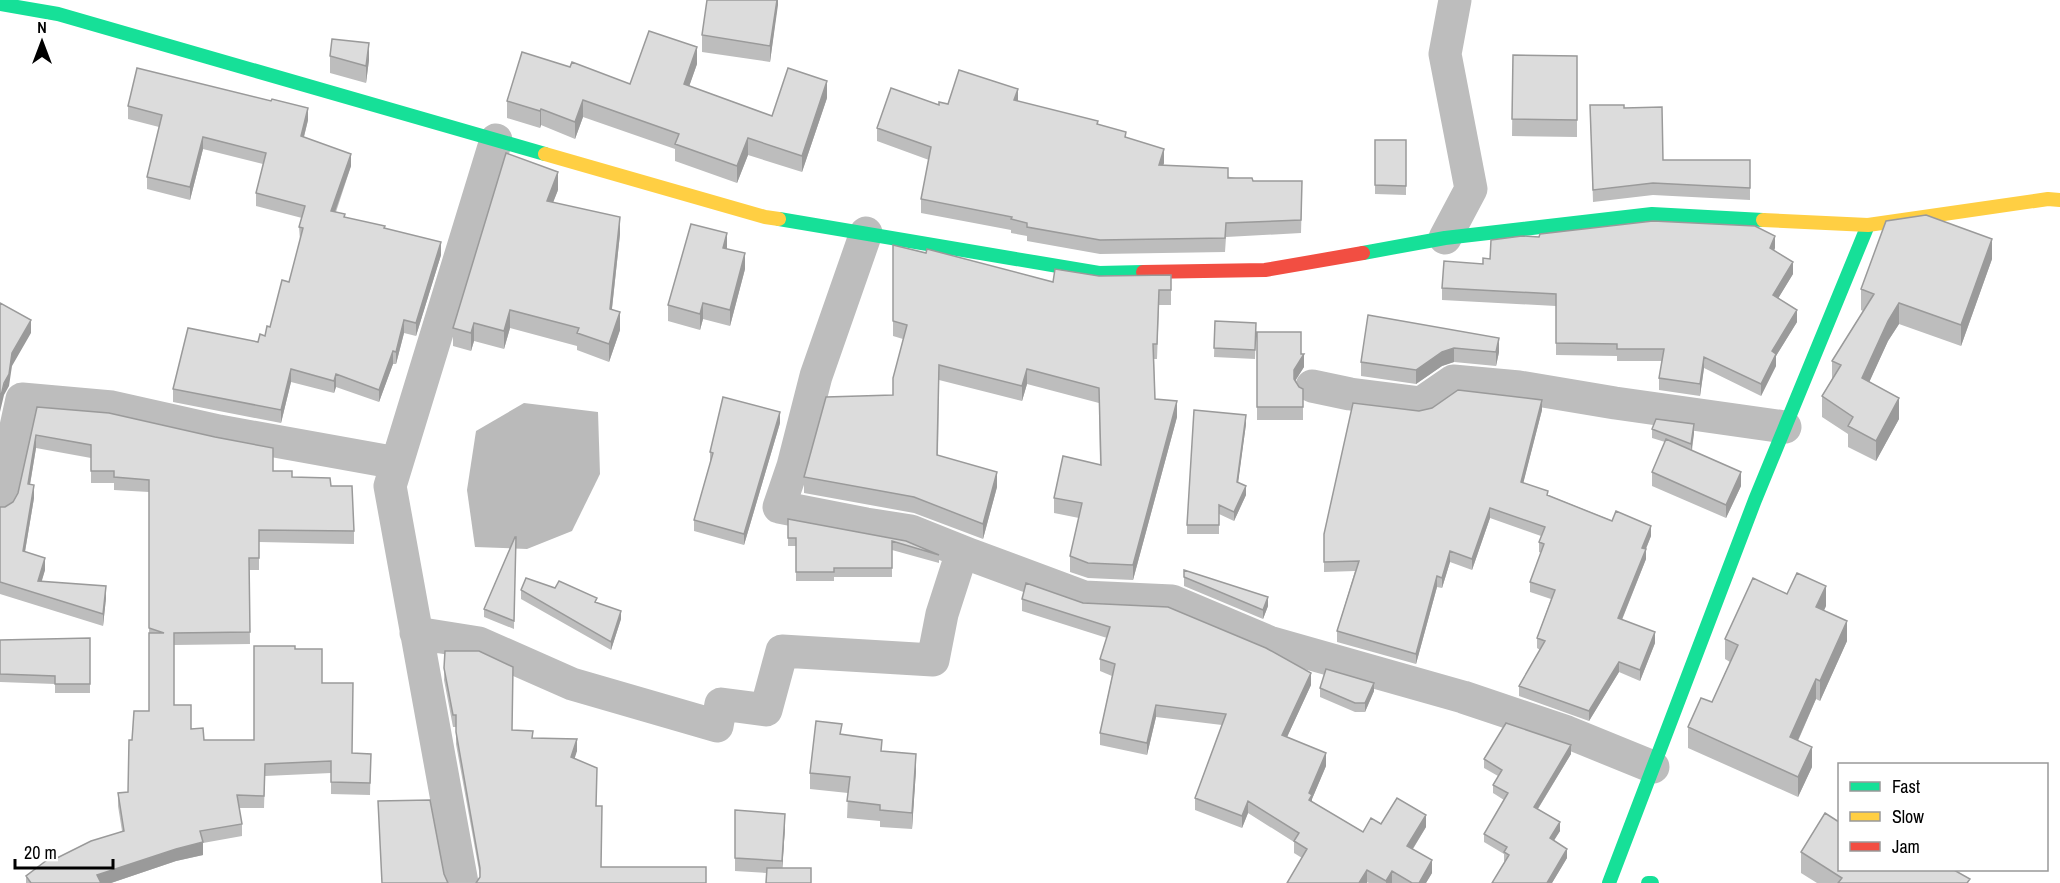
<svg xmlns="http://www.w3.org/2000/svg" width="2060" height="883" font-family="'Archivo Narrow',sans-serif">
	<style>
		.water { fill: #bababa }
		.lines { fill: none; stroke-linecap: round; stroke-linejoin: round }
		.street { stroke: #bdbdbd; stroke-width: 33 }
		.fast { stroke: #16e098; stroke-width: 14 }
		.slow { stroke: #ffcf43; stroke-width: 14 }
		.jam { stroke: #f24e42; stroke-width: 14 }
		.wall { fill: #bdbdbd }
		.shaded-wall { fill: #9a9a9a }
		.building { fill: #dcdcdc; stroke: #9a9a9a; stroke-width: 1.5 }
	</style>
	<rect width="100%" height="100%" fill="#fff"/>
	<path class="water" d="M524,403L598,412L600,474L572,531L527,549L475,547L467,490L476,431Z"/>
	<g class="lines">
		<path class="street" d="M866,233L816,376L793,466L779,507L866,524L911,531L971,555L1084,597L1172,601L1269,642L1463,697L1567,732L1653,767
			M1445,238L1471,189L1445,54L1455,0
			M1312,386L1350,394L1421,403L1453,381L1519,387L1615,403L1785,427
			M0,501L22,399L112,407L219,431L397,463
			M416,633L479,643L572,684L717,726L721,704L766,710L782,651L933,660L942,614L962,552
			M462,883L390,486L496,140"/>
		<path class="fast" d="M0,4L58,14L545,154
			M779,219L1099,273L1143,272
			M1363,253L1445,238L1652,214L1763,220
			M1609,883L1755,500L1868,225
			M1648,883H1652"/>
		<path class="slow" d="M545,154L765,217L779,219
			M1763,220L1868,225L2048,199L2060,200"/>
		<path class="jam" d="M1143,272L1265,270L1363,253"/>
	</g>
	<path class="wall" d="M778,0L770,62L702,52V35Z
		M1513,55L1577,56V137L1512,136Z
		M330,56L369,60L366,83L330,73Z
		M697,64L689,86L772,116L827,98L802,172L748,155L737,183L675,161V149L583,117L575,139L541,125L540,128L507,118V101L570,67L630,84Z
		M1018,101L1098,124L1126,138L1164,163L1163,165L1253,181L1302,195L1301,233L1226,237L1225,252L1100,254L1027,241V236L1011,233V230L921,213V199L929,160L877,141V128L939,105Z
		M1590,105L1624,108L1663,160H1750V200L1653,195L1593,202Z
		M128,106L308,120L304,137L351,166L336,212L345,217L385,228L441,255L416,336L404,333L396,364H393L379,402L336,387L334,393L291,382L281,423L173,402V389L258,342L265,336L270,327L289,282L300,240L299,227L302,218L256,206V193L263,164L203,149L190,200L147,189V177L159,127L128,119Z
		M1375,140H1406V195L1375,194Z
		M558,190L553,202L620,234L612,309L620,330L609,362L577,350V346L510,328L504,349L474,341L471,351L453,346V328Z
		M893,245L926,253L1053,282L1099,276L1171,275V305H1159L1157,359H1154L1155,399L1177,417L1133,580L1088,578L1070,572V556L1079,518L1054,513V498L1100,465L1099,403L1027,384L1022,401L939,380L938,455L997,487L983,539L914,513L804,493V477L893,395L903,339L893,336Z
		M1775,248L1774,250L1793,274L1778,298L1797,322L1776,356V366L1761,396L1704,368L1700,396L1659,390V378L1662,361H1617V356L1556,355V306L1442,300V288L1490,259Z
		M727,249L745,269L730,326L703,319L700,330L668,321V305Z
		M1992,259L1961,346L1899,324L1888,341L1869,382L1899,419L1876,461L1848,447V434L1822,417V396L1832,379V361L1863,311L1861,310V289Z
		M1368,315L1499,352L1496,366L1454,362L1442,366L1416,384L1361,376V362Z
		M1215,321L1256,323L1255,359L1214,357Z
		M1257,332L1301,354L1304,367L1295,380L1299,387L1303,389V420H1257Z
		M37,407L273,471L292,477L331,486L354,531V544L259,542V570H249L250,644L174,645V705L191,729L204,740H254L295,649L322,683L352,753L371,754L370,795L331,794V773L265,776L264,808H239L242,824V836L203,843V855L176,861L111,883H26V876L53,860L122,831L118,806V793L128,792L132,740L149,711V492L114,490V483H91V458L36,448L30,485L34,498L25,552L45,570L41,582L106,598L103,626L0,594V507H5L13,502L18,493Z
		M1542,410L1523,483L1548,495L1651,536L1646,549V559L1622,620L1655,643L1640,681L1619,672L1589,721L1519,696V686L1540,650L1537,648V638L1551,599L1530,592V582L1541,553L1539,552V542L1541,536L1490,518L1472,570L1450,562L1442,588L1437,587L1416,664L1337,642V631L1355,571L1324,572V534L1419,411Z
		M780,423L744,545L694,531V520L710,463V452Z
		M1246,424L1238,482L1246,495L1234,521L1219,514V534H1187V525Z
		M1652,429L1694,433L1692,451L1741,486L1726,518L1652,486V472L1665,442L1652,438Z
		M788,519L906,541L939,555V563L892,550V577H834V581H796V546H788Z
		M515,537L514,629L484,617V609Z
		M1184,570L1268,606L1263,619L1184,586Z
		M521,590L597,603L621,619L611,650L521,599Z
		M1022,599L1311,685L1287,737L1326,766L1312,799V802L1363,832L1381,824L1426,827L1413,849L1432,873L1426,883H1369L1302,858L1294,853V842L1248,813L1242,828L1195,810V798L1222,725L1156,717L1147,755L1100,745V733L1112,676L1100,671V659L1107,638L1022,611Z
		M1826,606L1824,610L1847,641L1820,701L1816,699L1798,741L1812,767L1798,797L1688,748V727L1712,702L1730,662L1725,659V639Z
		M90,638V693H55V684L0,682V640Z
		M445,651L512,730L532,738L577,751L480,876L456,744V727H453L444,680Z
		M1320,688L1374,691L1365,712H1355L1320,697Z
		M842,734L882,751L916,770L912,829L880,827V821L847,818L848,793L810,789V773Z
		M1571,754L1538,809L1560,831L1553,841L1567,858L1552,883H1492L1505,862L1504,861V854L1484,842V834L1504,800L1493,793V785L1498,776L1484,768V759Z
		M735,810L785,827L782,868L767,873L735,871Z
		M1801,852L1839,870L1970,883H1817L1801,873Z"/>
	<path class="shaded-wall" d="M777,0H778V5L770,62V46Z
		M369,43V60L366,83V66Z
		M697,47V64L684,101V84Z
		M827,81V98L802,172V156Z
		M1018,89V102L1014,100Z
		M583,100V117L575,139V122Z
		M308,108V120L301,148V136Z
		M541,109V125L540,128V111Z
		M203,137V149L190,200V187Z
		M748,138V155L737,183V166Z
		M1164,149V163L1159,179V165Z
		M351,154V166L331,223V211Z
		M558,172V190L547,218V201Z
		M620,217V234L610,326V309Z
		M727,233V249L723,248Z
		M1775,236V248L1770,260V248Z
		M1992,239V259L1961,346V325Z
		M441,242V255L416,336V323Z
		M745,253V269L730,326V310Z
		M1793,262V274L1773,307V295Z
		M703,303V319L700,330V314Z
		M1899,303V324L1888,341L1862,398V378L1888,321Z
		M510,310V328L504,349V331Z
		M1797,310V322L1776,356V366L1761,396V384L1772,351Z
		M620,312V330L609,362V344Z
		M31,320V333L12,366L9,386L4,395L0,412V400L12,353Z
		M404,320V333L396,364V352Z
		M474,323V341L471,351V333Z
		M1499,338V352L1496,366V352Z
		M1454,348V362L1442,366L1416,384V370L1442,352Z
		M393,351V364L379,402V390Z
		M1304,354V367L1294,383V370Z
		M1704,357V368L1700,396V384Z
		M291,369V382L281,423V410Z
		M1027,369V384L1022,401V386Z
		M336,374V387L334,393V381Z
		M1899,398V419L1876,461V441Z
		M1542,400V410L1521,492V482Z
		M1177,401V417L1133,580V565Z
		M780,412V423L744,545V534Z
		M1246,415V424L1237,491V482Z
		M1694,424V433L1691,453V444Z
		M36,435V448L28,496V484Z
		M997,472V487L983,539V524Z
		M1741,472V486L1726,518V505Z
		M34,485V498L23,563V551Z
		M1246,486V495L1234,521V512Z
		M1490,508V518L1472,570V559Z
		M1651,526V536L1642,558V548Z
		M1646,549V559L1618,629V618Z
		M1450,551V562L1442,588V578Z
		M45,558V570L38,594V581Z
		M1437,576V587L1416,664V654Z
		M106,586V598L103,626V614Z
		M1826,586V606L1816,628V607Z
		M1268,597V606L1263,619V610Z
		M621,611V619L611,650V642Z
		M1847,621V641L1820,701V681Z
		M1655,632V643L1640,681V670Z
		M1619,662V672L1589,721V711Z
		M1311,673V685L1282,748V735Z
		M1816,679V699L1790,758V737Z
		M1374,683V691L1365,712V703Z
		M1156,705V717L1147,755V743Z
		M577,739V751L571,770V757Z
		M1571,745V754L1534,815V807Z
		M1812,747V767L1798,797V777Z
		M1326,753V766L1312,799V807L1309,812V793Z
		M916,754V770L912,829V813Z
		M1248,801V813L1242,828V816Z
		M785,814V827L782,874V861Z
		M1426,815V827L1407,858V846Z
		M1560,822V831L1550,847V838Z
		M203,842V855L176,861L111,883H97V875L176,849Z
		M1567,849V858L1552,883H1547Z
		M1432,860V873L1426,883H1419Z
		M1367,870V883H1359Z
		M1392,871V883H1386V881Z"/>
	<path class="building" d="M707,0H777L770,46L702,35Z
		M649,31L697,47L684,84L772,116L788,68L827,81L802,156L748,138L737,166L675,144L679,134L583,100L575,122L541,109L540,111L507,101L522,52L570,67L572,62L630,84Z
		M332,39L369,43L366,66L330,56Z
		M1513,55L1577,56V120L1512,119Z
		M137,68L271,101L272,99L308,108L301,136L351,154L331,211L345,214L344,217L385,226L384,228L441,242L416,323L404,320L396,352L393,351L379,390L336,374L334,381L291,369L281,410L173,389L188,328L258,342L260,334L265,336L267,326L270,327L282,280L289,282L303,228L299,227L305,206L256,193L266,153L203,137L190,187L147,177L162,115L128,106Z
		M959,70L1018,89L1014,100L1098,121L1097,124L1126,132L1125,137L1164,149L1159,165L1228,168V178H1252L1253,181H1302L1301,220L1226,223L1225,238L1100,240L1027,227V223L1011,219L1012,217L921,199L931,147L877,128L891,88L939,105V102L948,104Z
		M1590,105H1624V108L1662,107L1663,160H1750V188L1653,183L1593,190Z
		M1375,140H1406V186L1375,185Z
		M506,153L558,172L547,201L620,217L610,309L620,312L609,344L577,333L579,328L510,310L504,331L474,323L471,333L453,328Z
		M1926,215L1992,239L1961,325L1899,303L1888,321L1862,378L1899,398L1876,441L1848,426L1853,417L1822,396L1841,365L1832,361L1874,294L1861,289L1886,221Z
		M1653,221L1755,226L1775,236L1770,248L1793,262L1773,295L1797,310L1772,351L1776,354L1761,384L1704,357L1700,384L1659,378L1664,349H1617V344L1556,343V294L1442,288L1444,261L1483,264V258L1490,259L1491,240L1522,236L1539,237L1540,234Z
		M691,224L727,233L723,248L745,253L730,310L703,303L700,314L668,305Z
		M893,245L926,253L927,249L1053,282L1055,269L1099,276L1171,275V290H1159L1157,344H1153L1155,399L1177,401L1133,565L1088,563L1070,556L1082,503L1054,498L1063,456L1101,465L1099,388L1027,369L1022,386L939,365L937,455L997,472L983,524L914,497L804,477L826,397L893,395V378L907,325L893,321Z
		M0,303L31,320L12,353L9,374L4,383L0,400Z
		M1368,315L1499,338L1496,352L1454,348L1442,352L1416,370L1361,362Z
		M1215,321L1256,323L1255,350L1214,348Z
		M1257,332H1301V354H1304L1294,370V379L1299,387L1303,389V407H1257Z
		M1458,390L1542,400L1521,482L1548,491L1547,495L1612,521L1616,511L1651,526L1642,548L1646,549L1618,618L1655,632L1640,670L1619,662L1589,711L1519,686L1545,641L1537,638L1555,590L1530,582L1544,544L1539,542L1545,527L1490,508L1472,559L1450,551L1442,578L1437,576L1416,654L1337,631L1359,561L1324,562V534L1353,403L1419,411L1432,408Z
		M723,397L780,412L744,534L694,520L713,453L710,452Z
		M37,407L109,413L215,437L273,448V471H292V477L330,478L331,486H352L354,531L259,530V558H249L250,632L174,633V705H191V729L203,728L204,740H254V646H295V649H322V683H353L352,753L371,754L370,783L331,782V761L265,764L264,796L237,795L242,824L200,831L203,842L176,849L97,875L101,883H31L26,876L51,857L53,860L91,841L124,831L118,793L128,792L129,740H132L134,711H149V633H164L149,628V480L114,477V471H91V445L36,435L28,484L34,485L23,551L45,558L38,581L106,586L103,614L0,582V507H5L13,502L18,493Z
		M1194,410L1246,415L1237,482L1246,486L1234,512L1219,505V525H1187Z
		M1656,419L1694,424L1691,444L1652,429Z
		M1666,439L1741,472L1726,505L1652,472Z
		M788,519L906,541L939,555L892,541V568H834V572H796V538H788Z
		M515,537H516L514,621L484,609Z
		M1184,570L1268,597L1263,610L1184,577Z
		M1797,573L1826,586L1816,607L1847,621L1820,681L1816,679L1790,737L1812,747L1798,777L1688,727L1701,698L1712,702L1738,645L1725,639L1753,578L1787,594Z
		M526,578L555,588L559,581L597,598L595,602L621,611L611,642L521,590Z
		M1026,583L1083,603L1168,607L1266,648L1311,673L1282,735L1326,753L1309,793L1312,795L1309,800L1363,832L1371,818L1381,824L1397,798L1426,815L1407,846L1432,860L1419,883H1412L1392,871L1386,881L1367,870L1359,883H1287L1307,849L1294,841L1299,833L1248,801L1242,816L1195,798L1226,714L1156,705L1147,743L1100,733L1115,664L1100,659L1110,627L1022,599Z
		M90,638V684H55V676L0,674V640Z
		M445,651H479L513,667L512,730L533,731L532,738L577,739L571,757L597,768L596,806H602L601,867H706V883H476L480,877V868L456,732V715H453L444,668Z
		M1326,669L1374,683L1365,703H1355L1320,688Z
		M816,721L842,724L840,734L882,740L881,751L916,754L912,813L880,810V805L847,801L850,777L810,773Z
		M1506,723L1571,745L1534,807L1560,822L1550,838L1567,849L1547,883H1492L1509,855L1504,852L1507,847L1484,834L1508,793L1493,785L1502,770L1484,759Z
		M430,800L444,874L448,883H382L378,801Z
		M735,810L785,814L782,861L735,858Z
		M1825,813L1839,822V870H1954L1970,879L1967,883H1838L1842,878L1801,852Z
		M767,868H811V883H766Z"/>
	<rect x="1838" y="763" width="210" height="108" fill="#ffffff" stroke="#999999" stroke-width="1.5"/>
	<rect x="1850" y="782" width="30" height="9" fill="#16e098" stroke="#999999" stroke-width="1.5"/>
	<text x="1892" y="793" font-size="18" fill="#000000">Fast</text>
	<rect x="1850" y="812" width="30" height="9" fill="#ffcf43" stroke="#999999" stroke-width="1.5"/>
	<text x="1892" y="823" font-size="18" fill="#000000">Slow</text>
	<rect x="1850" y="842" width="30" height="9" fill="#f24e42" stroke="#999999" stroke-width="1.5"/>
	<text x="1892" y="853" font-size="18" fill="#000000">Jam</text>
	<g transform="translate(42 42)" stroke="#ffffff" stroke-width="4.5" paint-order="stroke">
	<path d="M0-4.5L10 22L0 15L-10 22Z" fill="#000000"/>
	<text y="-9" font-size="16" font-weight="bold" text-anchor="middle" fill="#000000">N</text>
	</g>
	<path d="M15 859v9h98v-9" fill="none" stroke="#000000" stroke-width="3"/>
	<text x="24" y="859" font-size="18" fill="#000000" stroke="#ffffff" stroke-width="4.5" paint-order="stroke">20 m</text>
</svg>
